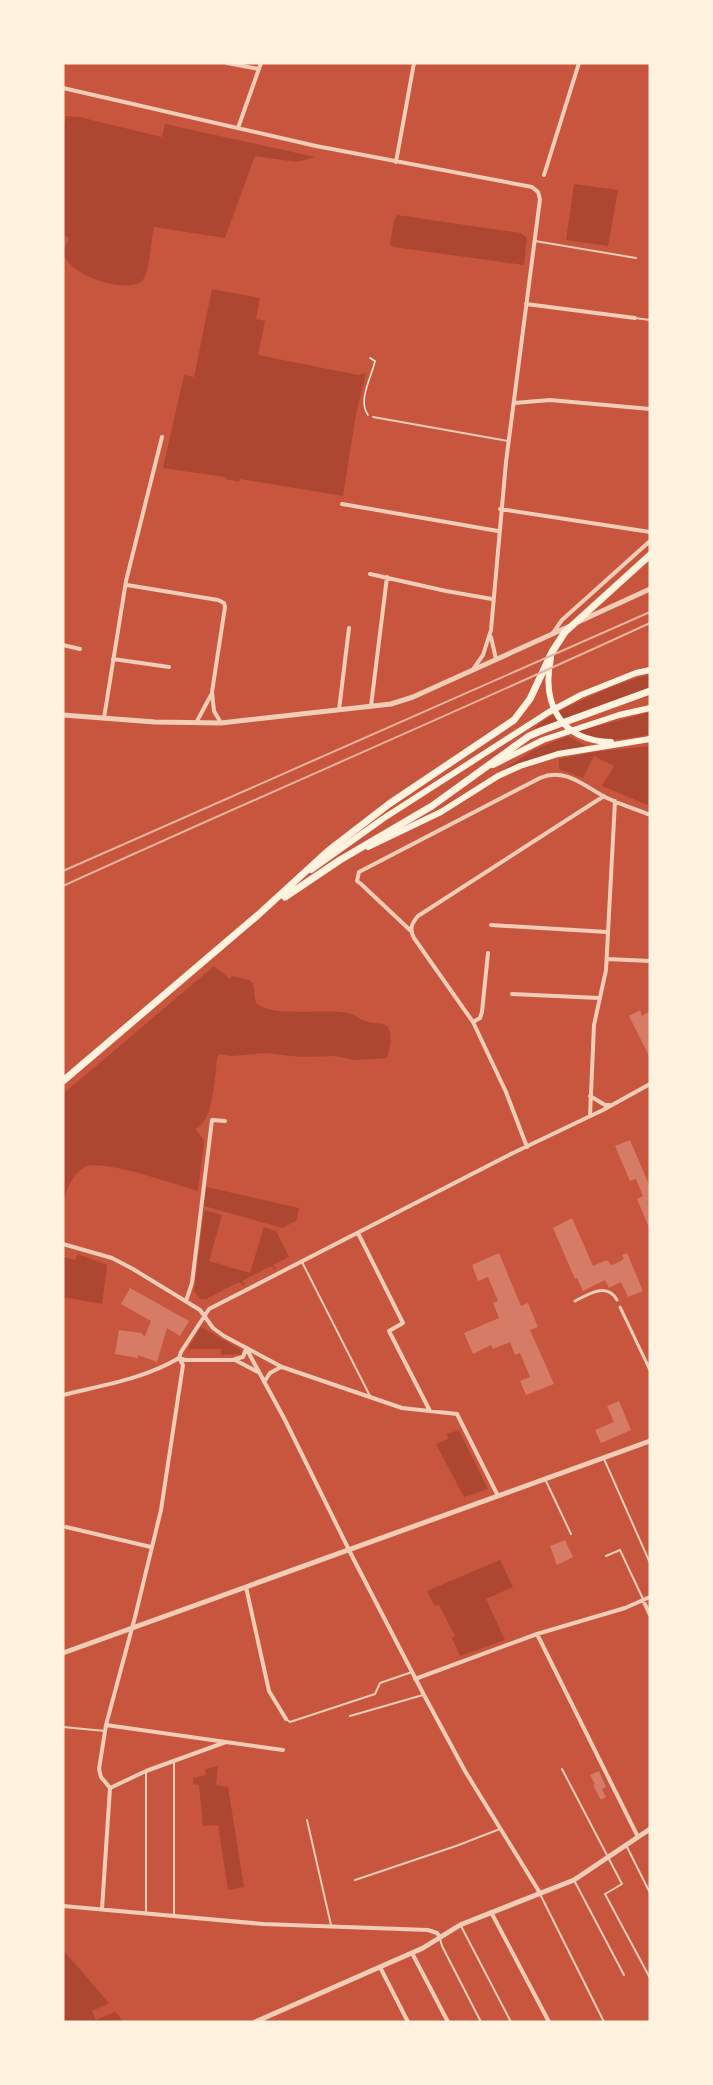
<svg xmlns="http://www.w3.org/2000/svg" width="713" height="2085" font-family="Ubuntu,sans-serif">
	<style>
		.green { fill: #ae4732 }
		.building { fill: #d67c66 }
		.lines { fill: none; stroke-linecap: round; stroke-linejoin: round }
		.path { stroke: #fff3e0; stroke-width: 1.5 }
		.service { stroke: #f1ccb7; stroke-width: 2 }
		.pedestrian { stroke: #f1ccb7; stroke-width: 3 }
		.minor { stroke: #f1ccb7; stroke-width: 4 }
		.tertiary { stroke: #f1ccb7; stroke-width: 5 }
		.secondary { stroke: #fff3e0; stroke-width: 6 }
		.primary { stroke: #fff3e0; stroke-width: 7 }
		.rail { stroke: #e9b49f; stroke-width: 2 }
	</style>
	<rect width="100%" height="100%" fill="#c8553d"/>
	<path class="green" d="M66,116L79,117L162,137L165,124L315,157L297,162L255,156L225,238L154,227C151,239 150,273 142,281C127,295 63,274 64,251C64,247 68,242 69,238L63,235V132Z
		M574,184L618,190L608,246L566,240Z
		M397,215L521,233L527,238L524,265L393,247L390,245L394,220Z
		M212,289L260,298L256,319L265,321L258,355L358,375L366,373L356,414L343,496L240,479L239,482L225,479V477L163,468L184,375L194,377Z
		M650,675V690L534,729C550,712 625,679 650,675Z
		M650,712V734L647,735C624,740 600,743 579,731Z
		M568,736L586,746L488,779L534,750Z
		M650,746V806L602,786L614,766L594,756L583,778L559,769V759L594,752Z
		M214,966L230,979L232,976C259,982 251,979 256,1003C271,1018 327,1008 348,1013C354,1014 359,1019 365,1021C371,1023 377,1023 383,1024C395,1027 390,1049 387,1058L355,1060L335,1056L301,1057L266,1053L232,1056L218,1054C214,1075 215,1119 196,1129L204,1141L198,1191C177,1185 101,1158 85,1167C72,1174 67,1189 63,1202V1094Z
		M206,1187L299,1208L297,1220L283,1228L204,1206Z
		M204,1210L222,1215L209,1261L250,1273L264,1227L276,1231L289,1257L273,1265L277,1269L275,1270L271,1266L242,1281L245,1285L244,1286L239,1282L206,1299H200L194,1291Z
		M78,1254L107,1265L102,1304L63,1297V1257L75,1260Z
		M201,1327L241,1350L242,1354L221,1355V1349H190L188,1354L189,1346Z
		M459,1430L488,1489L464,1497L436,1444L448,1439L447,1434Z
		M500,1560L513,1587L486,1599L505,1640L460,1656L452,1638L455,1636L439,1605L435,1606L427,1591Z
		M218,1766L216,1785L228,1787L244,1887L228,1890L218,1825L203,1826L199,1785L193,1784V1778L206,1775L205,1769Z
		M63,1950L109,2003L92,2011L96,2020L115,2012L124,2022H63Z"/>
	<path class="building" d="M640,1010L642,1016L650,1011V1058L629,1016Z
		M630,1140L650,1187V1230L637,1199L643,1196L636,1179L630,1181L615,1146Z
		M572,1218L593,1266L607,1260L610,1264L613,1265L624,1259L622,1255L627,1253L643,1291L628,1297L621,1282L609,1288L605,1280L583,1291L577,1278L575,1279L553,1228Z
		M499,1253L521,1306L528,1303L538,1327L530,1330L554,1384L526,1395L520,1381L530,1377L520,1353L515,1355L510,1342L493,1349L491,1345L473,1354L464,1333L499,1318L493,1303L498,1301L488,1277L478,1281L472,1265Z
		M130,1288L189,1321L180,1336L167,1328L157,1362L138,1355V1358L115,1354L119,1330L142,1333V1335L145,1336L151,1321L121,1304Z
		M619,1401L631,1430L601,1443L595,1430L614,1422L607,1406Z
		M565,1540L573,1557L557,1565L550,1546Z
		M599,1771L606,1787L602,1789L606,1797L601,1800L593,1785L595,1784L590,1775Z"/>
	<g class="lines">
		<path class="path" d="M368,415C358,402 370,379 374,365L375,361L370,358"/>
		<path class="service" d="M535,241L636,258
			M635,318L650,320
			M373,417L508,441
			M302,1262L370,1396
			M604,1459L650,1563
			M545,1479L571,1534
			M606,1556L620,1550L643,1599
			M350,1716L423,1695
			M286,1719L290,1722L375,1694L380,1683L412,1672
			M63,1727L105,1731
			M562,1769L622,1884L605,1894L650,1978
			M307,1820L331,1925
			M627,1847L650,1893
			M355,1880L456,1846L500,1829
			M575,1882L624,1975
			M541,1896L604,2022
			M146,1914V1772
			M174,1916V1761
			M461,1926L511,2022
			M440,1939L442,1946L481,2022"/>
		<path class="pedestrian" d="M575,1301C589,1294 607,1282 617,1300
			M620,1307L650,1370"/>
		<path class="minor" d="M227,63L259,69
			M63,88L316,146L532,187L538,192L540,199L506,462L491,630L483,655L474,668
			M238,128L261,63
			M396,162L414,63
			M544,175L579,63
			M526,304L635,318
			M514,403L550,400L650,409
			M342,504L498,531
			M500,509L650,532
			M370,574L446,591L492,599
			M127,585L218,600L224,603L225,607L212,692L214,711L221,723
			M553,633L562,620L650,541
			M491,637L496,659
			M63,645L80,649
			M113,659L169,667
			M371,706L387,577
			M339,710L349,628
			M104,718L126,581L162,437
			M196,723L211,695
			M491,925L607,932
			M411,931L361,884L357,881L359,872L540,778C565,767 584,786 605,797C619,804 635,809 650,815
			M607,959L650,961
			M512,994L599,998
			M473,1022L480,1018L482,1012L488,953
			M590,1096L605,1105H610
			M590,1116L594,1025L606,970L615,801
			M527,1147L506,1092L473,1022L414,938C409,929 412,923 418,916L604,796
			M358,1233L403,1323L389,1331L430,1411
			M63,1244L112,1258L133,1269L200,1310L213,1328L224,1336L282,1367L402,1408L457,1414L498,1496
			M186,1301L192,1283L212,1120L225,1121
			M246,1348L285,1420L353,1558L424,1695L465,1771L540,1893
			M179,1358L181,1352L209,1309L513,1153L603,1110L650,1084
			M179,1358L185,1360H235L258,1372
			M235,1359L243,1357L246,1349
			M264,1382L270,1373L281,1367
			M63,1395C103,1385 144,1379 179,1358
			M66,1527L151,1547
			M246,1587L269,1691L286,1719
			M643,1600L650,1615
			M537,1634L638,1837
			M415,1679L537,1634L625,1608L650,1597
			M106,1725L283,1750
			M110,1788L146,1771L226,1742
			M63,1906L263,1924L428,1930L437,1933L440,1937
			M102,1909L110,1788L101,1777L99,1769L106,1725L135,1617L161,1510L183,1365L179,1358
			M491,1912L549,2022
			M412,1953L448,2022
			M380,1967L408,2022"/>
		<path class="tertiary" d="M578,622L650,589
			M63,715L155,722L221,723L391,704L413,697L570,626
			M63,1653L650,1441
			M255,2022L423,1948L460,1925L574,1880L650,1829"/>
		<path class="secondary" d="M551,658C541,704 561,741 611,742
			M493,765L543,740L619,715L650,708
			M368,847L441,812L498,776L520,766L558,754L650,739
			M311,870L384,818L549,712L581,695L636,673L650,670"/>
		<path class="primary" d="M285,897L340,860L432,806L529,736L543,730L650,691
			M63,1081L258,915L328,851L389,804L514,720L530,699L552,652L565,632L650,555"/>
		<path class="rail" d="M63,871L650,612
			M63,886C258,797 455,713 650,623"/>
	</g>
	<rect width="713" height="2085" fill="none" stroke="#fff3e0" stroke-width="129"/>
</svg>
